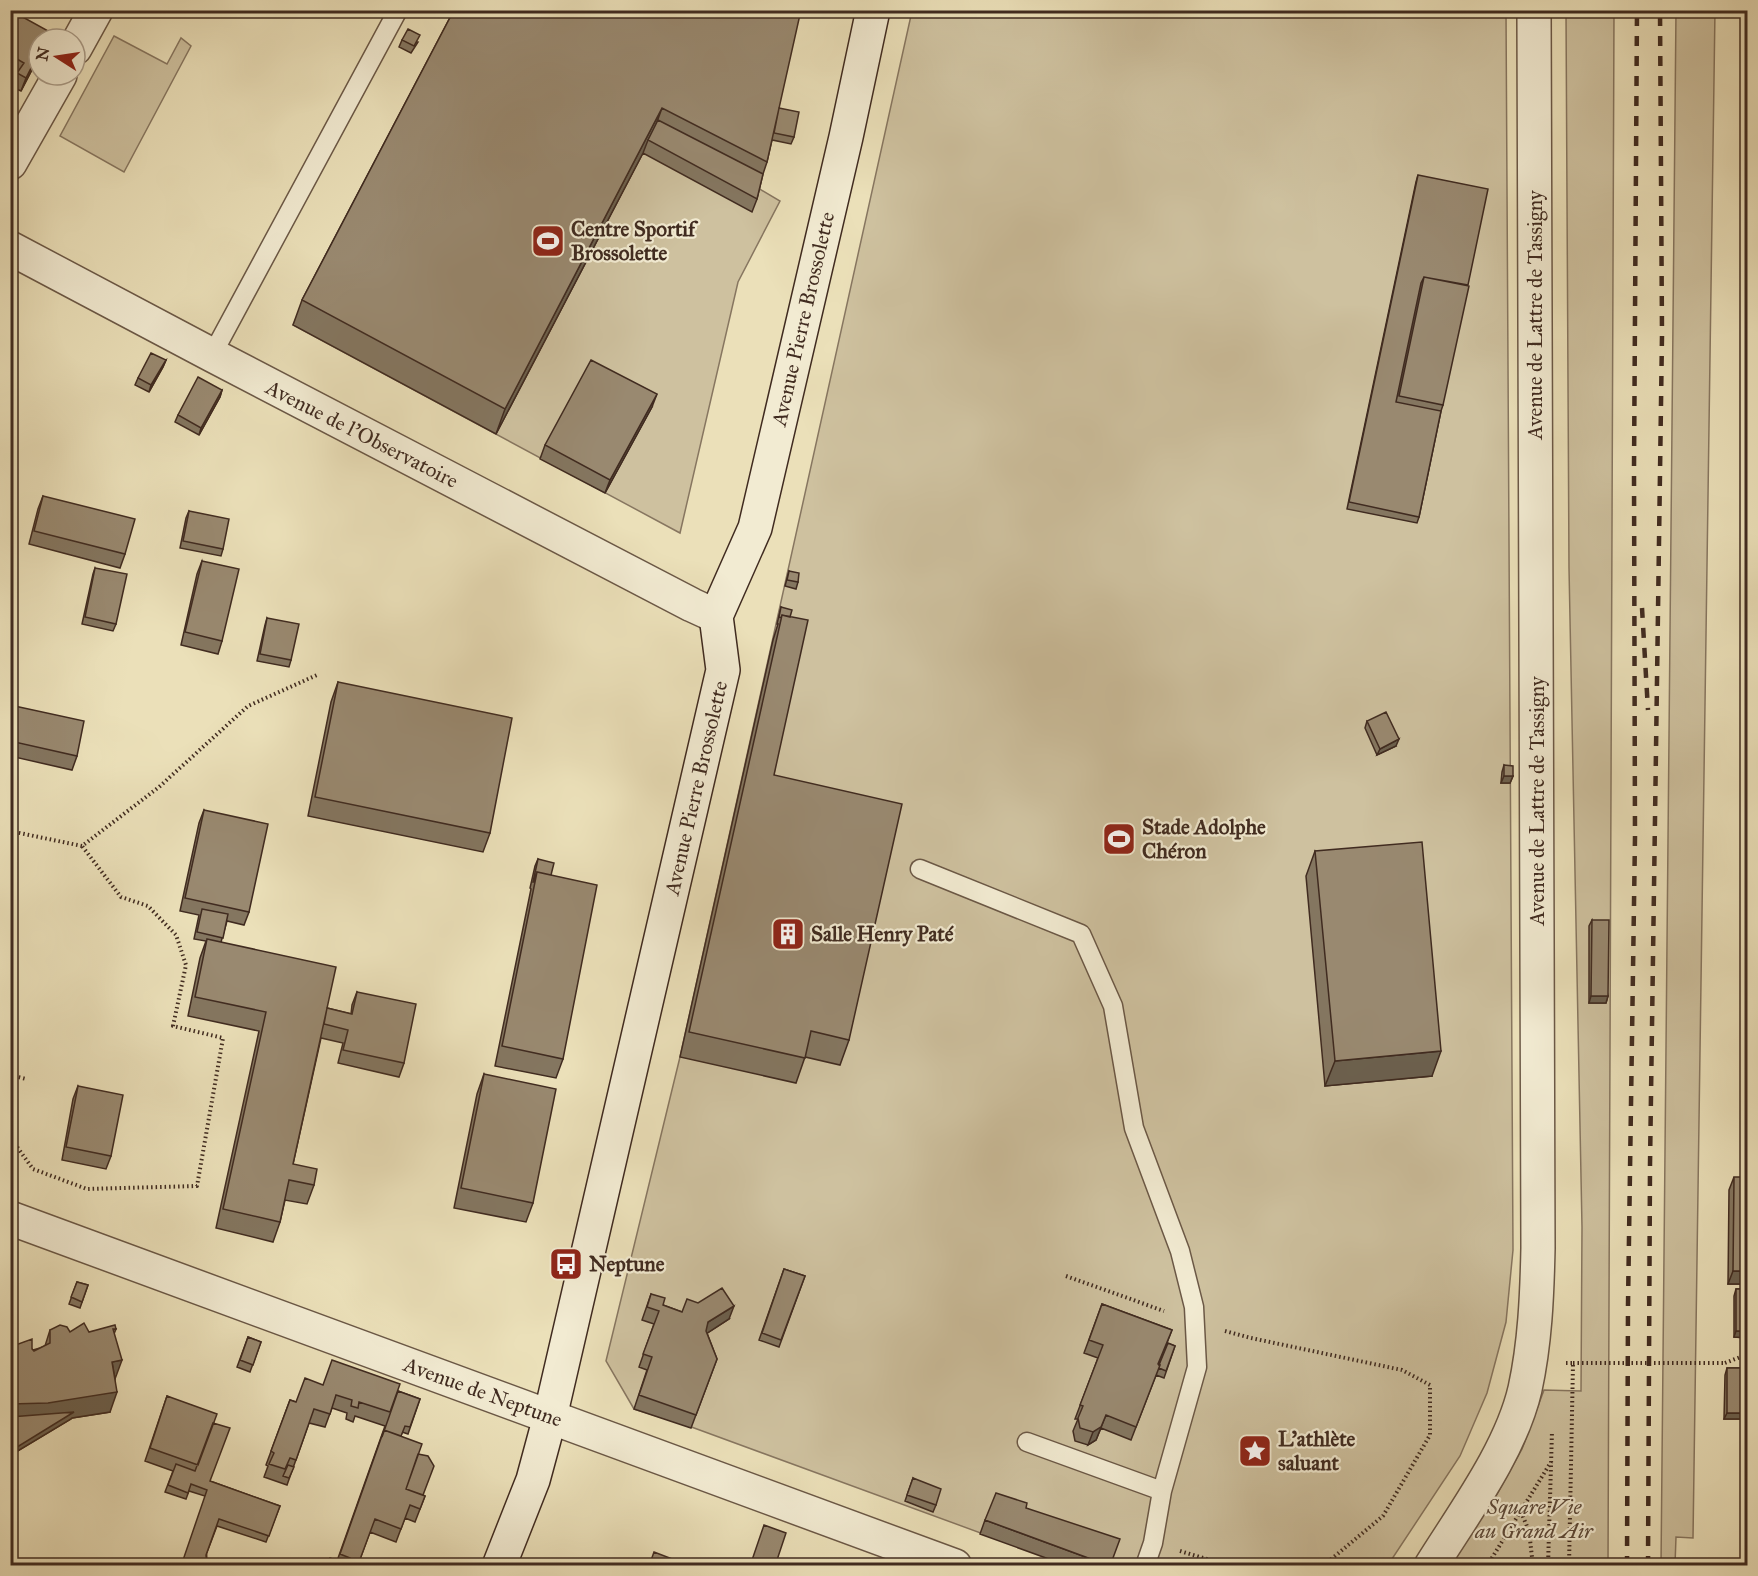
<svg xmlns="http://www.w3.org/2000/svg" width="1758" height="1576" font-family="'IM FELL Great Primer',serif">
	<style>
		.green { fill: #cec19f; stroke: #877660; stroke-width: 1.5 }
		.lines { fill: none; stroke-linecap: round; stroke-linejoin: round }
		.lane-casing { stroke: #6b5846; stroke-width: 21 }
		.street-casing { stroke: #6b5846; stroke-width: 36 }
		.secondary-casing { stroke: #402b20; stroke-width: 36 }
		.path { stroke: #402b20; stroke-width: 4; stroke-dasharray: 1.5 3; stroke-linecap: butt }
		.lane { stroke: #f2ebd2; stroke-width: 18 }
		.street { stroke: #f2ebd2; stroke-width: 33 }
		.secondary { stroke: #f2ebd2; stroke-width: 33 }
		.rail { stroke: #402b20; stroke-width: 4.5; stroke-dasharray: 10 10; stroke-linecap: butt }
		.path-bridge { stroke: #402b20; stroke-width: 4; stroke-dasharray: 1.5 3; stroke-linecap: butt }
		.wall { fill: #847660; stroke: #402b20; stroke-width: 1.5 }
		.shaded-wall { fill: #6b604e; stroke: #402b20; stroke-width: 1.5 }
		.building { fill: #998970; stroke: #402b20; stroke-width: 1.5 }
		.labels { text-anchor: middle; stroke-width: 4.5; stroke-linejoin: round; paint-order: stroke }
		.poi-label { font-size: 21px; font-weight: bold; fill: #402b20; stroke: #f2ebd2; text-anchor: start }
		.street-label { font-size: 21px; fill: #402b20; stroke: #f2ebd2 }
		.park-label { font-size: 21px; font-style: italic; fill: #5c4939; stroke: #f2ebd2 }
	</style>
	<rect width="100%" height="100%" fill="#ebe0b9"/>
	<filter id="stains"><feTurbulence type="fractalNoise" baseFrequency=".00333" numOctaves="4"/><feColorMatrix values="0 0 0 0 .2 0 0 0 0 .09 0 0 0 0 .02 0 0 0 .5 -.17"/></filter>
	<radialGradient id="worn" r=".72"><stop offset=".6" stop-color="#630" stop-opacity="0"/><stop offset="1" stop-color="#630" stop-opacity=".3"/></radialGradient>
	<path class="green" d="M1715,10L1693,1538L1676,1537L1675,1565L1661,1566L1676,11Z
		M458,11L780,201L738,282L680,533L293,325Z
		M912,11H1506L1513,1250L1506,1322L1487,1393L1460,1456L1388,1565H1068L686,1425L634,1409L606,1361L680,1057Z
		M1566,11H1614L1608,1565L1450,1566L1497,1494L1522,1449L1544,1390L1581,1391L1582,1227L1569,568Z
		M114,36L167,64L181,38L191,46L124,172L60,136Z"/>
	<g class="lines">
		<defs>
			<path id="lane" d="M212,355L398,10
				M920,869L1081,934L1113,1006L1134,1128L1180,1251L1194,1307L1197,1367L1162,1491L1153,1543L1145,1566
				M1027,1442L1162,1491"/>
			<path id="street" d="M75,48L96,10
				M10,163L60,75
				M10,248L212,355L692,605L716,616
				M10,1218L955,1566
				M1431,1566C1464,1513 1511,1450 1525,1389C1535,1343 1537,1296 1538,1248L1534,10"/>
			<path id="secondary" d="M499,1566L533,1480L550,1417L723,670L716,616L755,528L846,137L873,10"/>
		</defs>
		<use href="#lane" class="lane-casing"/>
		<use href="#street" class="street-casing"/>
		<use href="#secondary" class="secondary-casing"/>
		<path class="path" d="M1745,10L1744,590L1748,947
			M10,831L82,846L159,787L248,706L317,675
			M10,1075L26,1079
			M12,1140L33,1169L87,1189L197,1186L223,1038L173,1026L186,965L176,935L148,906L121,897L82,846
			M1066,1276L1164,1311
			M1225,1331L1251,1338L1402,1370L1430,1385V1435L1383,1516L1323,1566
			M1566,1363H1573L1569,1566
			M1725,1363L1748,1354
			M1521,1512L1529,1531L1533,1566
			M1180,1551L1230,1566
			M1487,1566L1551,1462
			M1548,1566L1552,1431"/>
		<use href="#lane" class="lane"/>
		<use href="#street" class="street"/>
		<use href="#secondary" class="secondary"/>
		<path class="rail" d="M1642,608L1648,710
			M1627,1566L1628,1305L1635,837L1634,470L1637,10
			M1648,1566L1650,1165L1662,335L1660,10"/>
		<path class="path-bridge" d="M1573,1363H1725"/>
	</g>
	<path class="wall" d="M10,10L39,39V56L21,91L12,87L17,74L10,71Z
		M454,10L779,108L794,137L791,144L772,140L767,162L763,174L757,199L752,212L643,153L496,434L293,325L302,300Z
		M402,40L418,42L411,53L399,47Z
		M1418,175L1443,405L1441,411L1419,517L1417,523L1347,509L1416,182Z
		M166,360L163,367L149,392L135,385L138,378Z
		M222,390L220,397L199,435L175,422L178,415Z
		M652,407L605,493L540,459L545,445Z
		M43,496L125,554L120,568L29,544L38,509Z
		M189,511L223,549L221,556L180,548L186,518Z
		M202,561L222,641L218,654L181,645L197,574Z
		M95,568L116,624L113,631L82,624L93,574Z
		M789,571L798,582L796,589L785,586Z
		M781,607L790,617L774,775L849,1040L840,1065L805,1057L796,1083L680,1057L773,640L778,624H777Z
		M267,618L291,660L289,667L257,661L265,625Z
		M338,682L490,833L483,852L308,816L331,702Z
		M10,705L77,756L72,770L10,756Z
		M1367,721L1396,746L1377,755L1365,728Z
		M1504,765L1513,776L1510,783H1501L1502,772Z
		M204,810L249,912L244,925L227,921L221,942L327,1008L351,1014L352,1005L357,992L404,1063L399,1077L338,1063L343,1043L321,1038L293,1164L314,1185L307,1204L285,1200L280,1222L273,1242L216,1228L259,1031L188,1016L200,958L206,941L194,939L199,915L180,911L199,823Z
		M1315,851L1432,1076L1325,1086L1306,876Z
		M538,859L551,875L563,1059L556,1078L495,1066L531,889L530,888L535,866Z
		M1592,920L1608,996L1606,1003H1589V926Z
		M484,1074L533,1203L526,1222L454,1208L477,1094Z
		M78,1086L111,1156L106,1169L62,1160L73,1099Z
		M1734,1177L1748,1284H1728L1729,1190Z
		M784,1269L805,1276L779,1347L759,1340Z
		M77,1282L88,1285L80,1308L69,1304Z
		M1736,1289H1748V1338L1734,1337V1296Z
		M651,1294L663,1305L682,1312L729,1319L707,1333L717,1359L691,1428L634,1409L647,1370L639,1367L654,1324L642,1320Z
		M1102,1304L1172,1330L1167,1343L1175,1346L1164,1378L1156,1375L1131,1440L1101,1428L1096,1440L1088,1445L1075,1441L1073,1431L1078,1419H1075L1098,1358L1084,1353Z
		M116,1329L114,1334L115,1379L110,1412L72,1418L71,1419L11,1455L10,1347L32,1349L33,1350L40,1348L45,1346L50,1330L70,1332H89Z
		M248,1337L261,1342L250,1372L237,1367Z
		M1727,1368H1748V1419H1724L1725,1375Z
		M323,1385L398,1391L420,1399L408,1434L402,1432L401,1436L418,1454L423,1495L425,1496L415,1522L405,1518L396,1542L370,1532L359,1562L369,1566H327L337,1561L385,1426L355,1416L353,1422L346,1419L347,1413L332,1408L325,1427L309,1423L287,1485L264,1477L268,1466L266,1465L290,1400L296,1402Z
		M167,1396L214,1423L210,1481L280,1506L266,1542L217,1526L206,1555L207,1566L205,1496L189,1491L186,1499L165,1492L173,1471L145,1461Z
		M913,1478L936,1505L933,1512L905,1501Z
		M985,1520L1110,1566H1068L980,1534Z"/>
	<path class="shaded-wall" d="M39,52V56L21,91L26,78Z
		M662,108L653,133L648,140L643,153L496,434L505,409Z
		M166,360L163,367L149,392L151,385Z
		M222,390L220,397L199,435L201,428Z
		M657,394L652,407L605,493L610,480Z
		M1399,739L1396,746L1377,755L1380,749Z
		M1504,776H1513L1510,783H1501Z
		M1591,996H1608L1606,1003H1589Z
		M1441,1051L1432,1076L1325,1086L1335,1061Z
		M1733,1271H1748V1284H1728Z
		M734,1306L729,1319L703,1336L708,1322Z
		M1736,1331H1748V1338L1734,1337Z
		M122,1360L115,1379L112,1362Z
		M117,1392L110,1412L72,1418L71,1419L11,1455L14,1449L10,1423V1404Z
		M1727,1413H1748V1419H1724Z
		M1106,1415L1096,1440L1088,1445L1093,1432Z"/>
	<path class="building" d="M10,10L50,32L46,39H39V52L26,78L17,73L24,63L10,55Z
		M454,10H801L767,162L662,108L505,409L302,300Z
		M408,29L420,35L414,46L402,40Z
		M779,108L799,112L794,137L774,133Z
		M658,120L763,174L757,199L648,140Z
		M1418,175L1488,189L1468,285L1424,277L1421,283L1396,402L1441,411L1419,517L1349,502Z
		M1424,277L1469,286L1443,405L1399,396Z
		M151,353L166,360L151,385L138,378Z
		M591,360L657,394L610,480L545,445Z
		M198,377L222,390L201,428L178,415Z
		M43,496L135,519L125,554L34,531Z
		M189,511L229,519L223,549L183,541Z
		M202,561L239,569L222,641L185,632Z
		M95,568L127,574L116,624L85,617Z
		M789,571L799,573L798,582L787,580Z
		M781,607L792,610L790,617L782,615L781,618L779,617Z
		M782,615L808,620L774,775L902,804L849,1040L811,1031L805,1058L689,1032Z
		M267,618L299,624L291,660L260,654Z
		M338,682L512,718L490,833L315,797Z
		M10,705L84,721L77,756L10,741Z
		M1386,712L1399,739L1380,749L1367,721Z
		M1504,765L1513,766V776H1504Z
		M204,810L268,824L249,912L185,898Z
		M1422,842L1441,1051L1335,1061L1315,851Z
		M538,859L554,863L551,875L537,872L534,882H533Z
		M537,872L597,885L563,1059L502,1046Z
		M202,909L228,914L223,938L197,932Z
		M1592,920H1609L1608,996H1591Z
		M207,939L336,967L293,1164L317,1169L314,1185L289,1180L280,1222L223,1209L266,1012L195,997Z
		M357,992L416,1004L404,1063L343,1050L348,1030L324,1024L327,1008L352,1014Z
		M484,1074L556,1089L533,1203L461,1188Z
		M78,1086L123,1095L111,1156L66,1147Z
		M1734,1177H1748V1271H1733Z
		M784,1269L805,1276L781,1340L762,1333Z
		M77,1282L88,1285L82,1302L71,1297Z
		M722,1288L734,1306L708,1322L706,1331L717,1359L696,1415L639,1395L652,1357L643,1354L659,1311L647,1307L651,1294L665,1298L663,1305L682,1312L687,1299L698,1303Z
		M1736,1289H1748V1331H1736Z
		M1102,1304L1172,1330L1158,1364L1160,1365L1136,1427L1106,1415L1101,1427L1093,1432L1080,1428L1078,1418L1083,1406L1080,1405L1103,1345L1089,1340Z
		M84,1323L89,1332L115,1325L116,1329H113L122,1360L112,1362L117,1392L48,1403L10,1404V1347L32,1339V1349L34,1351L50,1343V1330L60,1325L67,1327L70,1332Z
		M248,1337L261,1342L253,1365L240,1360Z
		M1168,1343L1175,1346L1166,1371L1159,1368L1160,1365H1159Z
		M332,1360L400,1384L390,1412L359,1402L358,1408L351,1406L352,1400L336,1395L330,1414L314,1409L296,1460L290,1458L285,1469L269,1464L274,1453L271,1451L290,1400L296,1402L305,1378L323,1385Z
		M1727,1368H1748V1413H1727Z
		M398,1391L420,1399L410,1427L405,1426L401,1436L384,1430L382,1437Z
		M167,1396L217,1414L198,1465L150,1448Z
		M74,1412L14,1449L10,1444V1417Z
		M213,1423L230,1428L210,1481L280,1506L269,1536L219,1519L206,1555L207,1566H181L207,1490L191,1484L188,1493L168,1485L176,1464L195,1471Z
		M384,1430L422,1444L406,1489L425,1496L420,1509L410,1505L401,1529L375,1519L359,1562L369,1566H348L350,1558L340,1554Z
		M418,1454L428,1456L434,1466L423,1495L406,1489Z
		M288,1465L294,1467L289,1478L283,1476Z
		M913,1478L941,1489L936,1505L907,1495Z
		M996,1493L1027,1503L1026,1508L1120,1539L1110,1566L985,1520Z
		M764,1525L786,1533L775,1566H750Z
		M654,1552L680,1562V1560L695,1566H649Z
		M330,1558L348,1565L327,1566Z"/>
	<defs>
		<symbol id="stadium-square" viewBox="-11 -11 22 22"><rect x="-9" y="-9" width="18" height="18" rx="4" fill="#8f2418" stroke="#f2ebd2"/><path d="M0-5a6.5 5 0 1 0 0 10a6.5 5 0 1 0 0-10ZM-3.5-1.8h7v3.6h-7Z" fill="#fff"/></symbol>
		<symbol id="building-square" viewBox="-11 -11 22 22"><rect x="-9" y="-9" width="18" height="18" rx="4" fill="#8f2418" stroke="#f2ebd2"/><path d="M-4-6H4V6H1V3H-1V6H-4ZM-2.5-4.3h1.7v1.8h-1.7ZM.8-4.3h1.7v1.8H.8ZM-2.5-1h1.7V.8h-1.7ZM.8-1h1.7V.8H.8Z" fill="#fff"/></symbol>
		<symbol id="bus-square" viewBox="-11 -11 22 22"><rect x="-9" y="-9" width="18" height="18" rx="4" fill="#8f2418" stroke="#f2ebd2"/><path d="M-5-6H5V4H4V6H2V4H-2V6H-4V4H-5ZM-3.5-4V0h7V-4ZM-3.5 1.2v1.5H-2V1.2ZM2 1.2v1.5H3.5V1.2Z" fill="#fff"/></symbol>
		<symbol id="sight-square" viewBox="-11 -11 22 22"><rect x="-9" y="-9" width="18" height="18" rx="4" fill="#8f2418" stroke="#f2ebd2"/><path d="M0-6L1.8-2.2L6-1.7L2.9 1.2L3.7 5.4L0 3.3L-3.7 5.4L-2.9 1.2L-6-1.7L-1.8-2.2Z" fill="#fff"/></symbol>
	</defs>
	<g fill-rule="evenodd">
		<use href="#stadium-square" x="529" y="222" width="38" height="38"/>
		<use href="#stadium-square" x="1100" y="820" width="38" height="38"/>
		<use href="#building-square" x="769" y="915" width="38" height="38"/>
		<use href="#bus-square" x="547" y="1245" width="38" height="38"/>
		<use href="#sight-square" x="1236" y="1432" width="38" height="38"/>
	</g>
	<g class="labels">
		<g class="poi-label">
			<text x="571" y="236">Centre Sportif<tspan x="571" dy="24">Brossolette</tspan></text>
			<text x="1142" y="834">Stade Adolphe<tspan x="1142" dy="24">Chéron</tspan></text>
			<text x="811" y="941">Salle Henry Paté</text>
			<text x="589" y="1271">Neptune</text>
			<text x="1278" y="1446">L'athlète<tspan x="1278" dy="24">saluant</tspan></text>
		</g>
		<g class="street-label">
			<text transform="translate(1535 315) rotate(-90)" y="7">Avenue de Lattre de Tassigny</text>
			<text transform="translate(803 319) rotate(-77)" y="7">Avenue Pierre Brossolette</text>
			<text transform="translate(362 434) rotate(27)" y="7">Avenue de l'Observatoire</text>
			<text transform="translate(696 788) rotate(-77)" y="7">Avenue Pierre Brossolette</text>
			<text transform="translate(1537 801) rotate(-90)" y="7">Avenue de Lattre de Tassigny</text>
			<text transform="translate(483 1392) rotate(20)" y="7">Avenue de Neptune</text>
		</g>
		<g class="park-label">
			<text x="1534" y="1514">Square Vie<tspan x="1534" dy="24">au Grand Air</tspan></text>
		</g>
	</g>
	<rect width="1758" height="1576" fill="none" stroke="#ebe0b9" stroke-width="36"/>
	<rect x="12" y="12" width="1734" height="1552" fill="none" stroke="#402b20" stroke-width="3"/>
	<rect x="18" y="18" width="1722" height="1540" fill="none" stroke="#402b20" stroke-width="1.5"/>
	<g transform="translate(57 57) rotate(282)"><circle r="28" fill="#f2ebd2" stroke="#ab9e8b" stroke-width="1.5"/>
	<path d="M0-4.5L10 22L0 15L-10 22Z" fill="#8f2418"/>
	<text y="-9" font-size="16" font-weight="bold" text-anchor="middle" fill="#402b20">N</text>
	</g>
	<rect width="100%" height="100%" filter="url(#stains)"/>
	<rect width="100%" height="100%" fill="url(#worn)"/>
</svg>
